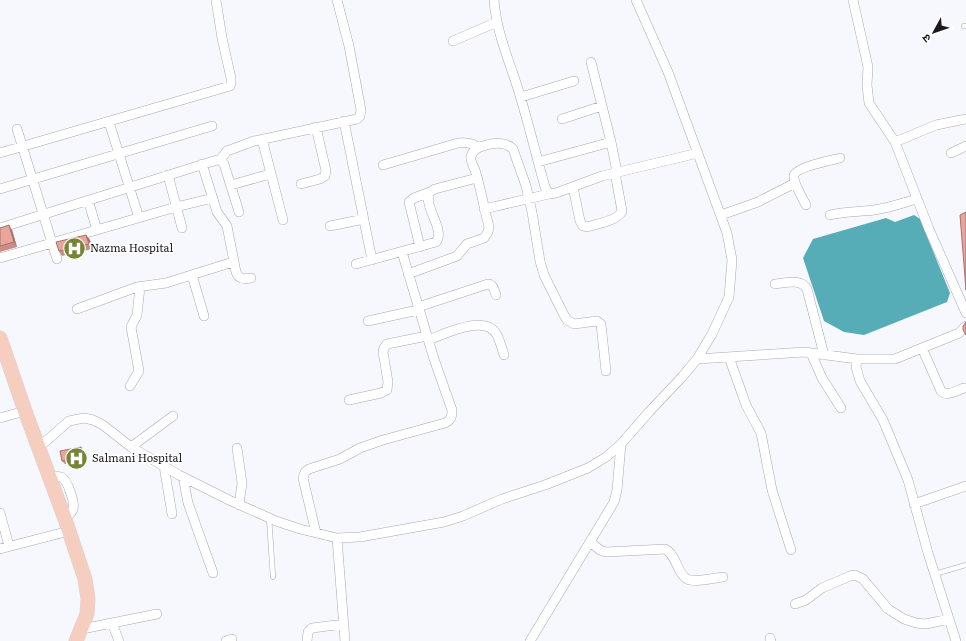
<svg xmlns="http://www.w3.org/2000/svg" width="966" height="641" font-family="Literata,'Noto Sans Devanagari',serif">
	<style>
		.water { fill: #56adb8 }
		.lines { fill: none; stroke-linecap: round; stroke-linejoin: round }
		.service-casing { stroke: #a8aab3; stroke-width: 5.5 }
		.minor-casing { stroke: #a8aab3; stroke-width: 10 }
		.trunk-casing { stroke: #d6d6d6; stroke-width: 15 }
		.service { stroke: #fff; stroke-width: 4.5 }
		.minor { stroke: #fff; stroke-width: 9 }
		.trunk { stroke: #f6cebf; stroke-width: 14 }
		.wall { fill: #c98d86 }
		.shaded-wall { fill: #a4736d }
		.building { fill: #eaa49c; stroke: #a4736d }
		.labels { text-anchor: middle; stroke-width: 3.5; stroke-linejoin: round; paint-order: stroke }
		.poi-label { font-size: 11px; fill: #1a1a1e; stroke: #fff; text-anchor: start }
	</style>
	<rect width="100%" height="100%" fill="#f7f8fe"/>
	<path class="water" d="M914,215L920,219L950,293L947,302L864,335L844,332L824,321L803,258L813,239L886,218L895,222Z"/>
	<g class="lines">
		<defs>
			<path id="service" d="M964,26H966
				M269,518L273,577
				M935,574L966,565"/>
			<path id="minor" d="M494,0C496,31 509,60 518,89C528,121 536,155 545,187L549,194L556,193L602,176L698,153
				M853,0L868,67L867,85L869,103L895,142L929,229L966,313
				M453,41L497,22
				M591,62L611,142L617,172
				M521,97L574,81
				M562,119L602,106
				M344,121L372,260
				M109,122L139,218
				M17,129L57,259
				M262,139L283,220
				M895,142L936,125L966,119
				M0,153L230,86L231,83V78L222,38L216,0
				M951,153L966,146
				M220,160L227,151L254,141L357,119L360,116L361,110L349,46L337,0
				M538,162L611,142
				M202,164L217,212L227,226L236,272C239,280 244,279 251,278
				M383,165L458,143C467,142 471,143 478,147
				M168,175L182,228
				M301,184L320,179L325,176L326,171L316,127
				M231,185L270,174
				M573,187L580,221L583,226L587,227C596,224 618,221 622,211L615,173
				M0,189L212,126
				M88,200L97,230
				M806,205C803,199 793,182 794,176C795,167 832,160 840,158
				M484,209L549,194
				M721,215L758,202L795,183
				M830,215C845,211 859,212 874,210C889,208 902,203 917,199
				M330,226L364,219
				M0,228L217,160H220L224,164L239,212
				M420,247L409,202L414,198L430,192
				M0,258L176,207L213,198
				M356,264L436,242C446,229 422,206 430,192L435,189L477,178
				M408,274L457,256L467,244L484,238L488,232L489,227C484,208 481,189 475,170C473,166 470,160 471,156C474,147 483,146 491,144C500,142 507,143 513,149L526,186L532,212L540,261L544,275L564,315L567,320L574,324L597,321L601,324L606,371
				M192,275L204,316
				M775,284C786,283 801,278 807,289L824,355
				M418,307L488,284C494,285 494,290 496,295
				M77,309L137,287L166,283L233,262
				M368,321L418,310
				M428,340C445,334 486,313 497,335C500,341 502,349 504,355
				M922,348L941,391C947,397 956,391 964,388
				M811,353L822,378L841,408
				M729,357L746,405L761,433L772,490L791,550
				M697,359L804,352L857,359H895L959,333L966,326
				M857,359L856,367L860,381L883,420L908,480L928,553L956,641
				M130,386L139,371L131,327L137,315L140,287
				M349,400L381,393L387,390L388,382L383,352L384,348L387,344L427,336
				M0,418L25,411
				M131,447L173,416
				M38,448L69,421L84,418L93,420L103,425L131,447L179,475L229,500L276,521L300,529L337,538L360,537L444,522L463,516L502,499L545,485L588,468L606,457L621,444L649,412L682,377L697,359L712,334L729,297L732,260L727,233L668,72L636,0
				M237,448L242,483L239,505
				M164,466L172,514
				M183,477L188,503L213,573
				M49,478C52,477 58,476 61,477C68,480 75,503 73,509C72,513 68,516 65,519
				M914,504L966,486
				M0,513L9,546
				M316,533L303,478L305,472L309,469L340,459L360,448L383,440L445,423C451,420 452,417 452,410L434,359L402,252
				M337,538L345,641
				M590,542L600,550L606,552L665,549C677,555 677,574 687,579C694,583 715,578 723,577
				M0,549L69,531
				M795,604L806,600L822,588L850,576L855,575L863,579L888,609L904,619L916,623L926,624L949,619
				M112,623L119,641
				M82,629L157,614
				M770,638L771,641
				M226,641L232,639
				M307,641L308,632L312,628L344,624
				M530,641L614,502L617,490L621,444"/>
			<path id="trunk" d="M0,338L25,411L65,519L85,579L88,599L87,614L76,641"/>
		</defs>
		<use href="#service" class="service-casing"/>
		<use href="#minor" class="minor-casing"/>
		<use href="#trunk" class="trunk-casing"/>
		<use href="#service" class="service"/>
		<use href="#minor" class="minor"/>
		<use href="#trunk" class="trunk"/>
	</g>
	<path class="wall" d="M0,228L12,230L17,247L0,252Z
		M86,235L90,240L92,249L62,256L59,251Z
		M81,447L83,450L85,460L65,464L62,461Z"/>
	<path class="shaded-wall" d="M9,225L12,230L17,247L14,242Z
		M86,235L90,240L92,249L89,244Z
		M81,447L83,450L85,460L83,456Z"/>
	<path class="building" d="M966,212V290L960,215Z
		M9,225L14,242L0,246V228Z
		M86,235L89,244L59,251L56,242Z
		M966,322V335L963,330V326Z
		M81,447L83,456L62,461L60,451Z"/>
	<defs>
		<symbol id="hospital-disc" viewBox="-11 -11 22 22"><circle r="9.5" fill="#758534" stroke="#fff"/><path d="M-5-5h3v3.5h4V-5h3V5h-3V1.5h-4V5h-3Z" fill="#fff"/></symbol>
	</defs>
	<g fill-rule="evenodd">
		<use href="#hospital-disc" x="62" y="236" width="25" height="25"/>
		<use href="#hospital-disc" x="64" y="446" width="25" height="25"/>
	</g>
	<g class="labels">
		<g class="poi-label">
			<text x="90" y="252">Nazma Hospital</text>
			<text x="92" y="462">Salmani Hospital</text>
		</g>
	</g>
	<g transform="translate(934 32) rotate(230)" stroke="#ffffff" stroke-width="3" paint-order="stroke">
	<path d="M0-3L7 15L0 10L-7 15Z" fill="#1a1a1e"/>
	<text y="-6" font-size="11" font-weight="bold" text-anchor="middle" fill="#1a1a1e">उ</text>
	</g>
</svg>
